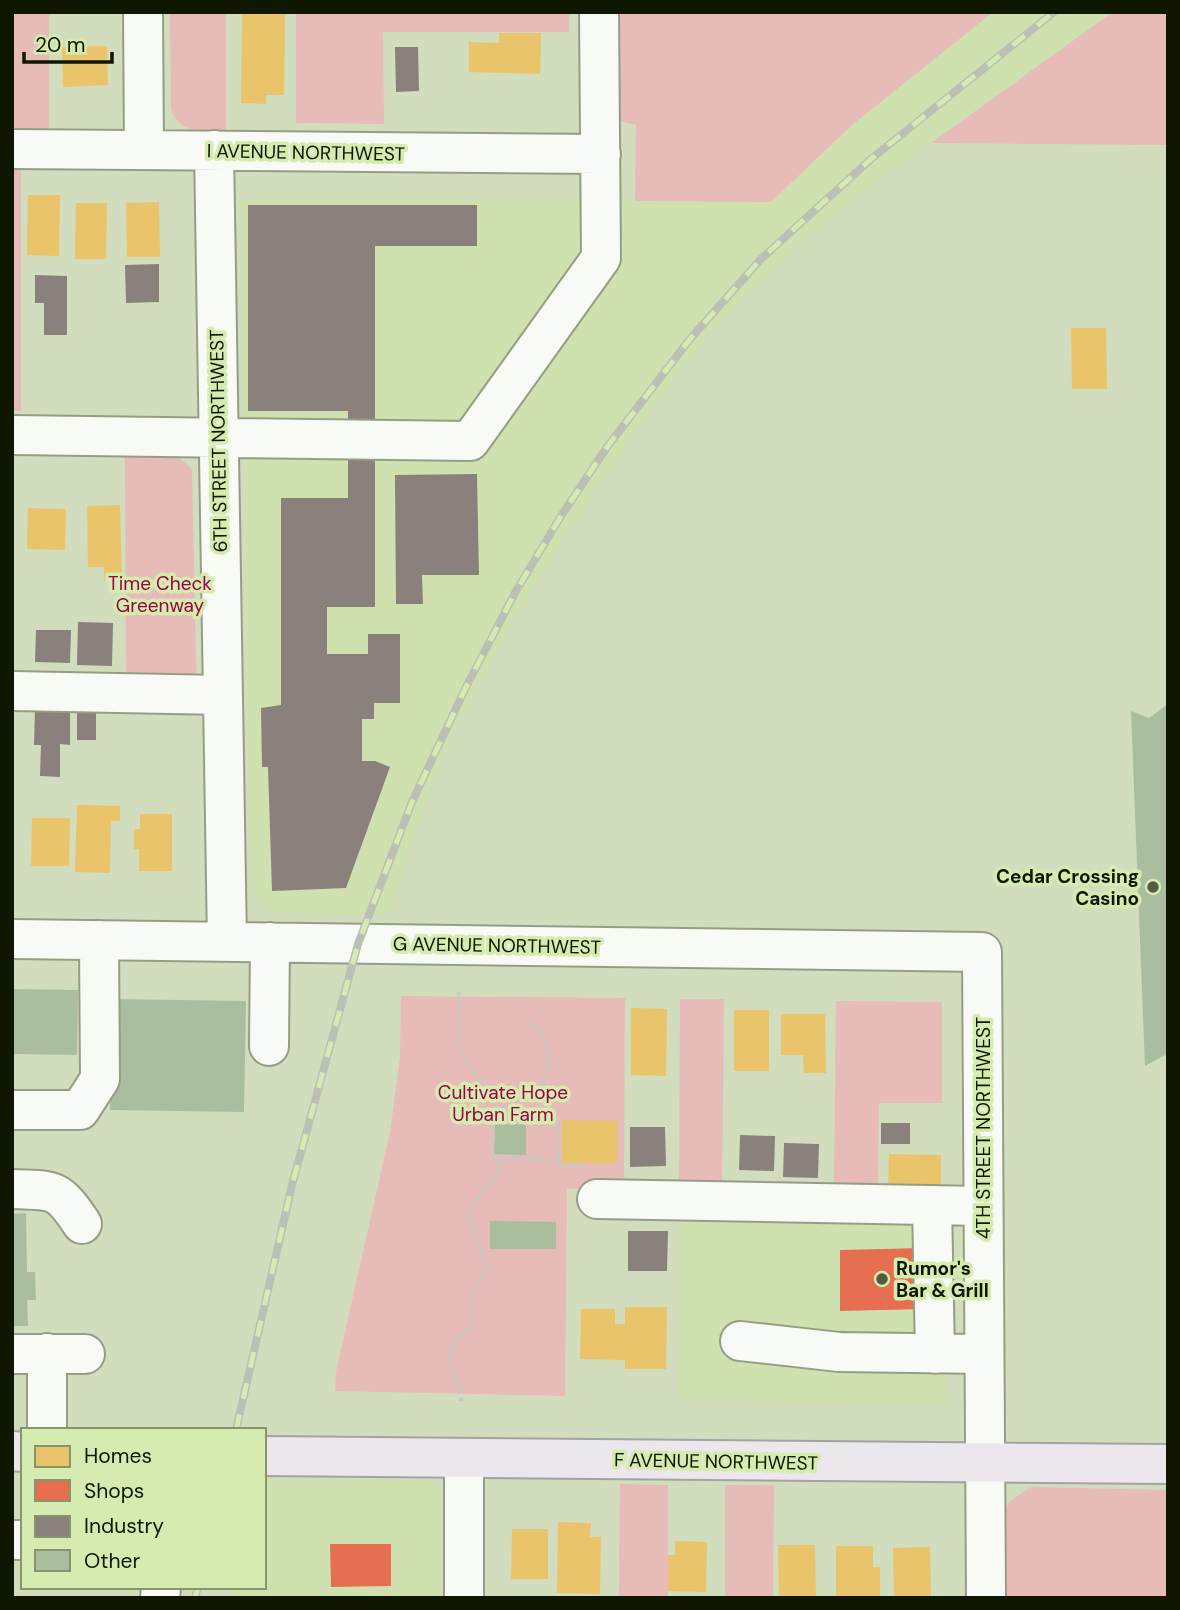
<svg xmlns="http://www.w3.org/2000/svg" width="1180" height="1610" font-family="'DM Sans',sans-serif">
	<style>
		.built { fill: #cee1ae }
		.green { fill: #e6bbb8 }
		.homes { fill: #e9c46a }
		.shops { fill: #e76f51 }
		.industry { fill: #8a817c }
		.building { fill: #a8be9f }
		.lines { fill: none; stroke-linecap: round; stroke-linejoin: round }
		.minor-casing { stroke: #959e85; stroke-width: 42 }
		.major-casing { stroke: #a4a2a2; stroke-width: 42 }
		.path { stroke: #c7cac0; stroke-width: 4.5; stroke-dasharray: 3.5 3.5; stroke-linecap: butt }
		.minor { stroke: #f8faf5; stroke-width: 38 }
		.major { stroke: #ebe7ec; stroke-width: 38 }
		.rail-casing { stroke: #bcbfb6; stroke-width: 8 }
		.rail { stroke: #d5ebaf; stroke-width: 5; stroke-dasharray: 16; stroke-linecap: butt }
		.poi-dot { fill: #535c43; stroke: #d5ebaf; stroke-width: 2.5 }
		.labels { text-anchor: middle; stroke-width: 7; stroke-linejoin: round; paint-order: stroke }
		.street-label { font-size: 19px; fill: #0f1602; stroke: #d5ebaf }
		.park-label { font-size: 19px; fill: #970345; stroke: #d5ebaf }
		.poi-label { font-size: 19px; font-weight: bold; fill: #0f1602; stroke: #d5ebaf; text-anchor: end }
	</style>
	<rect width="100%" height="100%" fill="#d2ddbd"/>
	<path class="built" d="M993,12H1113L886,174L816,230L713,330L651,409L595,491L542,572L490,664L447,746L411,845L391,913L334,916L274,911L262,904L251,877L242,199L771,202L852,125Z
		M680,1211L943,1213L946,1404L678,1400Z
		M264,1478L431,1480L437,1484L440,1496L441,1598H231L233,1587H264Z"/>
	<path class="green" d="M12,12H49V128H12Z
		M170,12H226V130C201,129 181,136 171,109Z
		M296,12H569V32H383L384,124L296,123Z
		M609,12H993L852,125L771,202L635,201L636,125L616,120Z
		M1113,12H1168V145L931,143Z
		M12,169H21V411H12Z
		M125,454L178,457L192,469L197,704L126,703Z
		M401,996L625,998L624,1188L567,1189L565,1396L335,1391L336,1372L390,1132L400,1058Z
		M680,999H724L722,1184H679Z
		M836,1001L942,1002V1103H879L878,1185H834Z
		M620,1484L668,1485V1598H619Z
		M725,1485H774L773,1598H725Z
		M1031,1487L1168,1490V1598H1004L1003,1513L1009,1502Z"/>
	<path class="homes" d="M242,12H285L284,95H266V104L241,103Z
		M499,33H541L540,74L469,72V42L499,43Z
		M107,46L108,85L63,87L62,47Z
		M28,195H60L59,256L27,255Z
		M159,202L160,257H127L126,203Z
		M76,203H107L106,259H75Z
		M1071,328H1106L1107,389H1072Z
		M120,505L122,580H104V567H88L87,506Z
		M28,508L66,509L65,550L27,549Z
		M77,805L120,806V821H111L110,873L75,872Z
		M140,814H172V871H139V849H134V829H140Z
		M32,818H70L69,866H31Z
		M631,1008L667,1009L666,1076L631,1075Z
		M734,1010H769V1071H734Z
		M781,1014H825L826,1073H804L803,1055H781Z
		M562,1120L617,1121V1163H562Z
		M889,1154L941,1155V1191H888Z
		M625,1307H667L666,1369H625V1360L580,1359L581,1309H615V1324H625Z
		M558,1522L591,1523L590,1537H601L600,1594L557,1593Z
		M512,1529H548V1579H511Z
		M675,1541L707,1542L706,1592L668,1591V1555H675Z
		M778,1545H815L816,1598H779Z
		M836,1546H873V1567H880V1596L836,1598Z
		M930,1547L931,1598H894L893,1548Z"/>
	<path class="shops" d="M924,1248L925,1309L840,1311V1250Z
		M330,1544H391V1586L331,1587Z"/>
	<path class="industry" d="M395,47H418L419,91L396,92Z
		M248,205H477V246H375V607H327V654H368V634H400V703H374V719H362V761H375L390,767L346,888L272,891L268,767H262L261,708L281,705V498H348V411H248Z
		M159,264V302L126,303L125,265Z
		M35,275L67,276V335H44V303H35Z
		M477,474L479,575H422L423,604H396L395,475Z
		M78,622L113,623L112,666L77,665Z
		M36,630H71L70,663L35,662Z
		M77,706L96,707V740H77Z
		M35,707L70,708V745L60,744V777L40,776L41,745H34Z
		M881,1123H910V1144H881Z
		M630,1127H665L666,1166L630,1167Z
		M740,1135L775,1136L774,1171L739,1170Z
		M784,1143L819,1144L818,1178L783,1177Z
		M628,1231H668L667,1271H628Z"/>
	<path class="building" d="M1168,704V1058L1165,1055L1145,1066L1131,711L1149,718Z
		M12,989L78,990L77,1055L12,1054Z
		M112,999L246,1001L244,1112L110,1110Z
		M495,1124H526V1155L494,1154Z
		M26,1213L27,1272H35L36,1300H27L28,1326H12V1214Z
		M490,1221L556,1222V1249H490Z"/>
	<g class="lines">
		<defs>
			<path id="minor" d="M143,12L144,150
				M12,149L601,154
				M214,150L227,942
				M12,435L470,441L601,258L599,12
				M12,691L223,695
				M12,939L982,952L986,1598
				M269,1046L270,942
				M12,1110H80L100,1079L99,940
				M12,1189C55,1190 58,1188 82,1224
				M597,1199L983,1206
				M932,1205L935,1354
				M740,1341L839,1352L984,1354
				M47,1353V1430
				M12,1354H85
				M464,1458V1598
				M12,1540H23
				M160,1598L161,1587"/>
			<path id="major" d="M12,1451L23,1452
				M264,1456L1168,1464"/>
		</defs>
		<use href="#minor" class="minor-casing"/>
		<use href="#major" class="major-casing"/>
		<path class="path" d="M459,992C459,1013 454,1038 464,1057C477,1083 501,1088 502,1122
			M501,1110L539,1089L547,1074L549,1065L545,1038L529,1021
			M558,1159L492,1158L493,1122L558,1123V1165H586
			M461,1401C461,1382 446,1369 452,1349C454,1338 467,1334 471,1324C476,1314 470,1308 472,1298C473,1289 482,1283 484,1274C489,1252 466,1234 472,1207L499,1172L501,1158"/>
		<use href="#minor" class="minor"/>
		<use href="#major" class="major"/>
		<defs>
			<path id="rail" d="M236,1430L292,1185L358,944L412,802L467,685L516,591L561,516L607,447L690,339L761,259L871,159L1054,12
				M195,1598L198,1587"/>
		</defs>
		<use href="#rail" class="rail-casing"/>
		<use href="#rail" class="rail"/>
	</g>
	<g class="poi-dot">
		<circle cx="1153" cy="887" r="7"/>
		<circle cx="882" cy="1279" r="7"/>
	</g>
	<g class="labels">
		<g class="street-label">
			<text transform="translate(306 152) rotate(1)" y="7">I AVENUE NORTHWEST</text>
			<text transform="translate(218 441) rotate(-91)" y="7">6TH STREET NORTHWEST</text>
			<text transform="translate(497 945) rotate(1)" y="7">G AVENUE NORTHWEST</text>
			<text transform="translate(983 1128) rotate(-90)" y="7">4TH STREET NORTHWEST</text>
			<text transform="translate(716 1461) rotate(1)" y="7">F AVENUE NORTHWEST</text>
		</g>
		<g class="park-label">
			<text x="160" y="590">Time Check<tspan x="160" dy="22">Greenway</tspan></text>
			<text x="503" y="1099">Cultivate Hope<tspan x="503" dy="22">Urban Farm</tspan></text>
		</g>
		<g class="poi-label">
			<text x="1139" y="883">Cedar Crossing<tspan x="1139" dy="22">Casino</tspan></text>
			<text x="896" y="1275" text-anchor="start">Rumor's<tspan x="896" dy="22">Bar &amp; Grill</tspan></text>
		</g>
	</g>
	<rect width="1180" height="1610" fill="none" stroke="#0f1602" stroke-width="28"/>
	<rect x="21" y="1428" width="245" height="161" fill="#d5ebaf" stroke="#86966a" stroke-width="2"/>
	<rect x="35" y="1446" width="35" height="21" fill="#e9c46a" stroke="#86966a" stroke-width="2"/>
	<text x="84" y="1463" font-size="21" fill="#0f1602">Homes</text>
	<rect x="35" y="1480" width="35" height="21" fill="#e76f51" stroke="#86966a" stroke-width="2"/>
	<text x="84" y="1498" font-size="21" fill="#0f1602">Shops</text>
	<rect x="35" y="1516" width="35" height="21" fill="#8a817c" stroke="#86966a" stroke-width="2"/>
	<text x="84" y="1533" font-size="21" fill="#0f1602">Industry</text>
	<rect x="35" y="1550" width="35" height="21" fill="#a8be9f" stroke="#86966a" stroke-width="2"/>
	<text x="84" y="1568" font-size="21" fill="#0f1602">Other</text>
	<path d="M24 52v10h88v-10" fill="none" stroke="#0f1602" stroke-width="3.5"/>
	<text x="35" y="52" font-size="21" fill="#0f1602" stroke="#d5ebaf" stroke-width="5" paint-order="stroke">20 m</text>
</svg>
